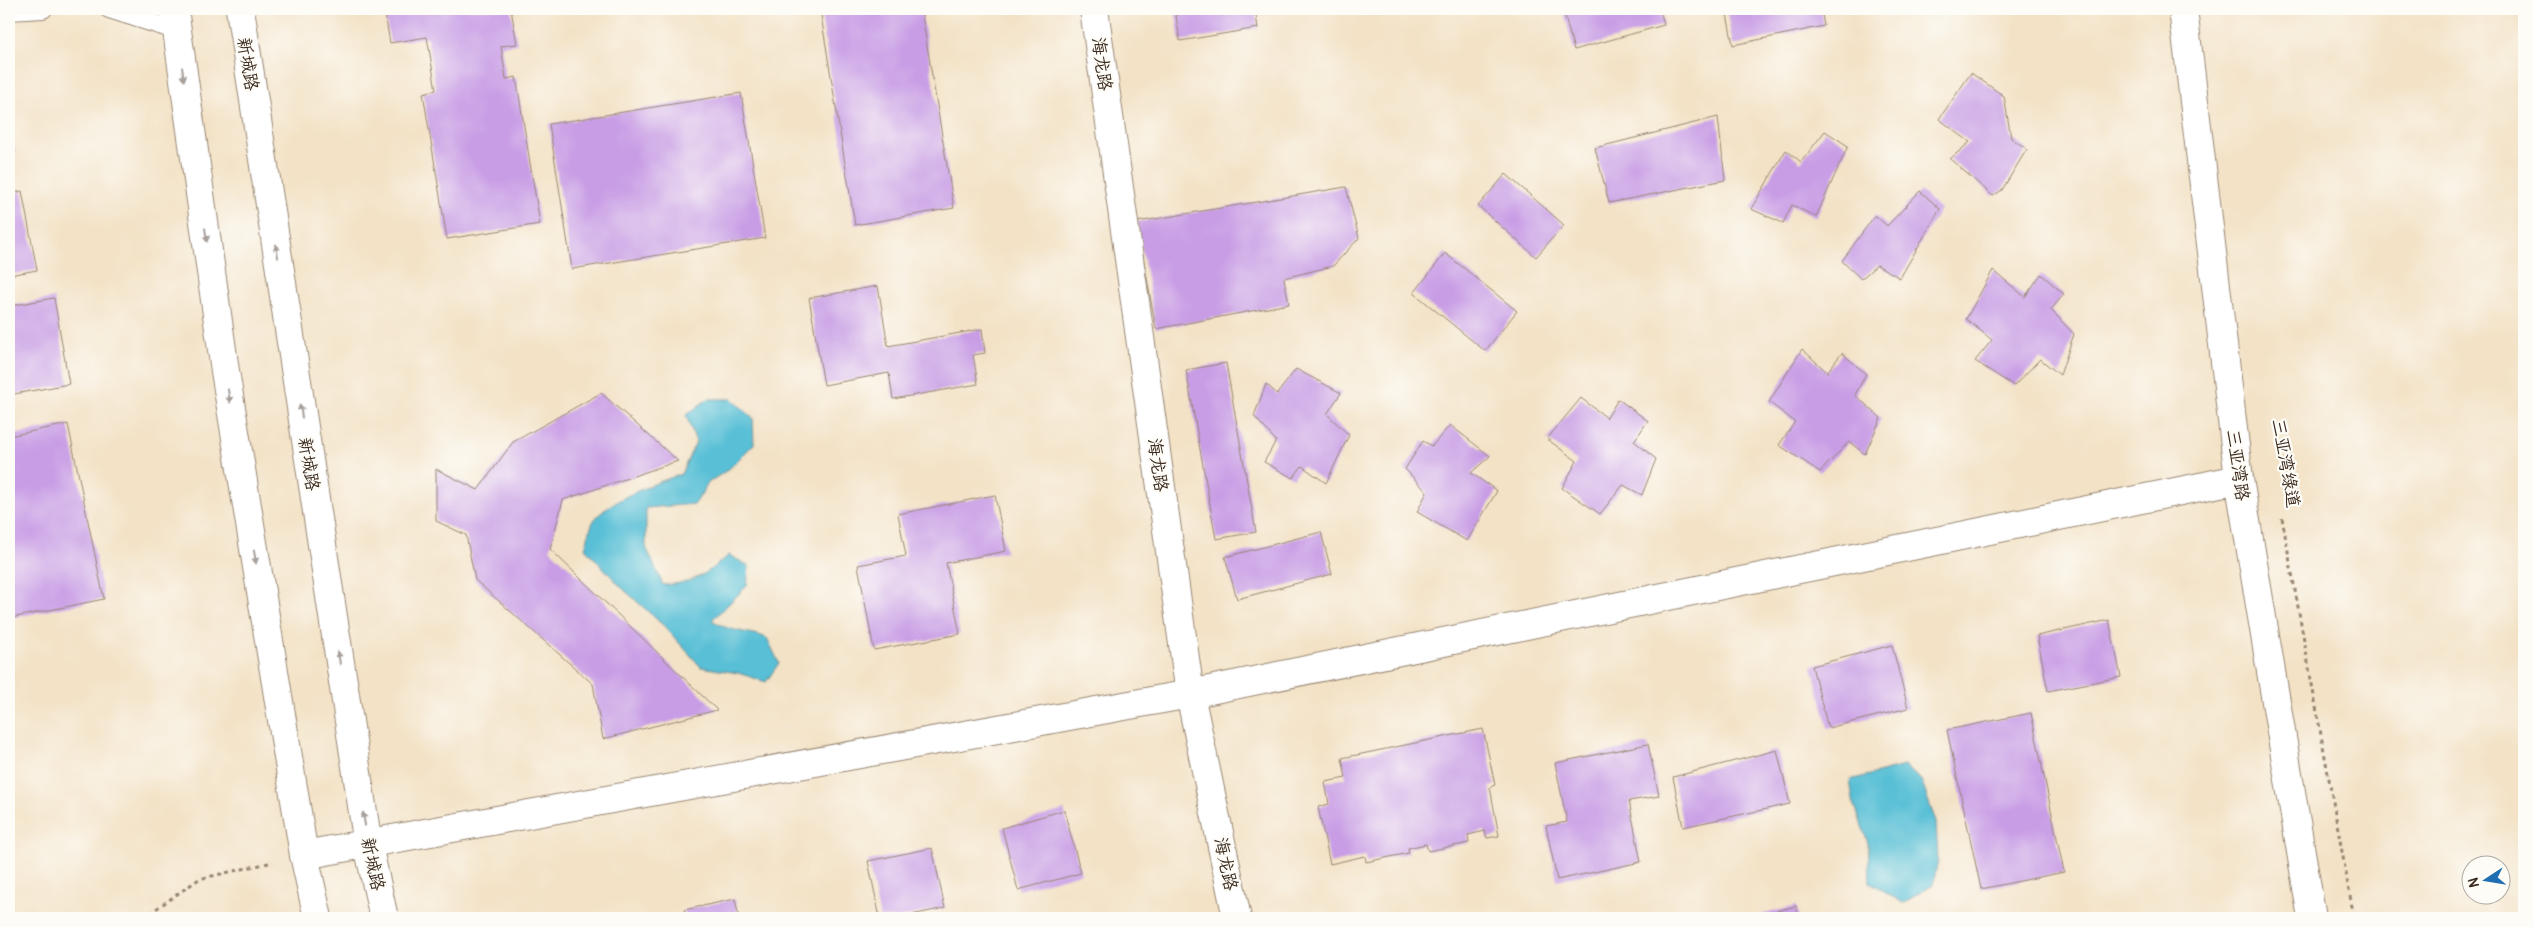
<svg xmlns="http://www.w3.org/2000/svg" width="2533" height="927" font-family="Pangolin,'LXGW WenKai TC',sans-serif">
  <rect width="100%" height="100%" fill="#fdfcf7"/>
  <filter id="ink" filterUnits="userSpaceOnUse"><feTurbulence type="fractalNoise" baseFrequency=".02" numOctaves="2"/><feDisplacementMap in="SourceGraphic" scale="10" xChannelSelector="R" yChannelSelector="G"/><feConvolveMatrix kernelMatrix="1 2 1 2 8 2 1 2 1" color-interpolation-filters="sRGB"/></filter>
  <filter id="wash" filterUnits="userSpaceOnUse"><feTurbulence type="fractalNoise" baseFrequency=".0096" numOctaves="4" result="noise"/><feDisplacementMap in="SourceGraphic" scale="20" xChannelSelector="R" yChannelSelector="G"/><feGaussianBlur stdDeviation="1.12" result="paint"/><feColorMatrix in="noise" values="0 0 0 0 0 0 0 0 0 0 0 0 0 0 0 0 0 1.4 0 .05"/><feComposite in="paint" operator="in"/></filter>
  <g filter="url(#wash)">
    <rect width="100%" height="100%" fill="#f3e2c6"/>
    <path fill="#58bfd6" stroke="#4a747a" d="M708 399H732L753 418 754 444 729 469 709 482 695 504 646 508V547L663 585C694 583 705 575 729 555L749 566 747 586 712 620C731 633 746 630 767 638L779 663 766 682 738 673 701 667 664 626 621 587 585 548C588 540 590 525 595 519 611 499 658 482 681 474L696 442 686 415Z
      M1904 766 1921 780 1936 822 1938 860 1933 885 1903 903 1870 882 1868 843 1853 800 1850 780Z"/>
    <g id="blocks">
      <path fill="#c89de5" d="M384 9H511L517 44 501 46 506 79 516 77 540 224 447 239 423 93 436 90 427 37 390 43Z
        M820 9H921L954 208 855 225Z
        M1175 9H1255L1258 28 1180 41Z
        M1563 9H1660L1664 25 1574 50Z
        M1726 9H1821L1824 26 1733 45Z
        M1971 73 2004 96 2011 138 2027 149 2002 190 1993 196 1950 159 1970 142 1939 119Z
        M741 93 765 238 572 269 549 124Z
        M1718 117 1725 180 1609 203 1595 148Z
        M9 128 15 152 9 153Z
        M1825 131 1848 146 1816 217 1792 205 1783 223 1751 209 1786 150 1801 162Z
        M1506 174 1564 225 1536 257 1478 206Z
        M1346 187 1359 238 1333 266 1284 278 1289 304 1156 329 1137 222Z
        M22 191 37 270 9 275V194Z
        M1920 191 1940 209 1900 278 1877 265 1861 279 1842 261 1875 215 1887 226Z
        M1445 253 1517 311 1485 351 1414 293Z
        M1993 270 2025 297 2041 274 2064 294 2051 310 2074 334 2060 375 2040 359 2014 386 1975 361 1992 340 1966 319Z
        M878 286 888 346 982 329 985 353 973 355 978 384 893 399 889 373 824 385 809 298Z
        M54 298 69 384 9 395V306Z
        M1802 349 1827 372 1842 353 1866 374 1855 395 1881 418 1865 454 1849 442 1820 472 1779 445 1795 422 1769 402Z
        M1226 363 1256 532 1216 539 1186 370Z
        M1296 369 1341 393 1327 414 1349 435 1326 483 1302 466 1293 478 1264 462 1276 441 1254 416 1266 384 1277 394Z
        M601 393 678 461 563 500 550 549 717 710 603 739 593 684 475 580 466 535 436 521V469L478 490 513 442Z
        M1581 398 1607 418 1618 399 1648 421 1634 441 1656 459 1642 495 1623 485 1600 514 1562 488 1577 461 1547 439Z
        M68 424 104 599 11 618 9 609V436Z
        M1450 425 1490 456 1471 473 1497 491 1467 541 1417 512 1427 492 1405 469 1423 441 1432 446Z
        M995 495 1006 551 946 563 960 634 874 650 858 565 906 556 898 514Z
        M1321 532 1332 574 1237 599 1225 557Z
        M2109 620 2121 677 2048 691 2037 636Z
        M1892 645 1908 708 1828 728 1812 666Z
        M2031 713 2064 872 1981 889 1947 730Z
        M1483 729 1495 785 1490 787 1499 836 1487 838 1485 831 1468 835 1469 843 1428 851 1426 844 1408 848 1409 853 1366 862 1365 856 1330 864 1318 807 1329 804 1325 782 1346 778 1342 758Z
        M1648 744 1659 796 1629 801 1641 862 1557 880 1546 826 1567 822 1555 763Z
        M1777 750 1790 804 1683 827 1673 777Z
        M1064 810 1081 873 1018 890 1002 828Z
        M932 848 945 908 897 918H880L868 861Z
        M735 899 739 918H686L684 910Z
        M1796 906 1799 918H1749Z"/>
    </g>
  </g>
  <g filter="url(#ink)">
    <use href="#blocks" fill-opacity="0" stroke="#978672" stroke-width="1"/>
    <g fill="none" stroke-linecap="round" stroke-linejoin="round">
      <g stroke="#978672" stroke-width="20">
        <path id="lane" d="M109 9 178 31
          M9 11 43 9"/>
      </g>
      <g stroke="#978672" stroke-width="30">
        <path id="street" d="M1094 9 1190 694 1237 918
          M304 855 1190 694 2239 479"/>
      </g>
      <g stroke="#978672" stroke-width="30">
        <path id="primary" d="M174 9 225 371 304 855 318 918
          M240 9 368 845 384 918
          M2183 9 2239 479 2312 918"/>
      </g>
      <path stroke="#978672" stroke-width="3" stroke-dasharray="4 4" stroke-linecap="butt" d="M2282 518 2354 918
        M143 918 199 879 273 862"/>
      <use href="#lane" stroke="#fff" stroke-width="18"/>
      <use href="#street" stroke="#fff" stroke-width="28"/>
      <use href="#primary" stroke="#fff" stroke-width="28"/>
    </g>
    <defs><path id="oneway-solid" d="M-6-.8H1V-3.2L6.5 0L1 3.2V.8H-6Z" transform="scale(1.25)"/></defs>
    <g fill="#a79f9a">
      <use href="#oneway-solid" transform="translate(183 74) rotate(82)"/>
      <use href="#oneway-solid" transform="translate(206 235) rotate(82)"/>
      <use href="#oneway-solid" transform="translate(277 251) rotate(-99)"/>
      <use href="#oneway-solid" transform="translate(229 396) rotate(81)"/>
      <use href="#oneway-solid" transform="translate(301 411) rotate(-99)"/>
      <use href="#oneway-solid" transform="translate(255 557) rotate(81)"/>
      <use href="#oneway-solid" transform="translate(339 658) rotate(-99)"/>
      <use href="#oneway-solid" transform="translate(364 819) rotate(-99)"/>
    </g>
  </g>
  <g text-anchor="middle" stroke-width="4.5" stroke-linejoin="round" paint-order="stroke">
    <g font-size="18" fill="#3b2a1e" stroke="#fdfcf7">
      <text transform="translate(248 64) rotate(81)" y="6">新城路</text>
      <text transform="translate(1102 64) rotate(82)" y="6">海龙路</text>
      <text transform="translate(2286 463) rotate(80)" y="6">三亚湾绿道</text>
      <text transform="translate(309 464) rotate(81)" y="6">新城路</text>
      <text transform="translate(1158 465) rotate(82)" y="6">海龙路</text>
      <text transform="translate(2238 465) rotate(82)" y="6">三亚湾路</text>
      <text transform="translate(373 864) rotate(78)" y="6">新城路</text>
      <text transform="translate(1226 864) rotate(78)" y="6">海龙路</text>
    </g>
  </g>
  <rect width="2533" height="927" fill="none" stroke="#fdfcf7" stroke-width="30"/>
  <g transform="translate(2486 880) rotate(258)"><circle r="24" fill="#fdfcf7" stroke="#afa8a0"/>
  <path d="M0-4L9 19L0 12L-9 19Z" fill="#1f6fb2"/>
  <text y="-8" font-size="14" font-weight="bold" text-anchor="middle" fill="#3b2a1e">N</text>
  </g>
</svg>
